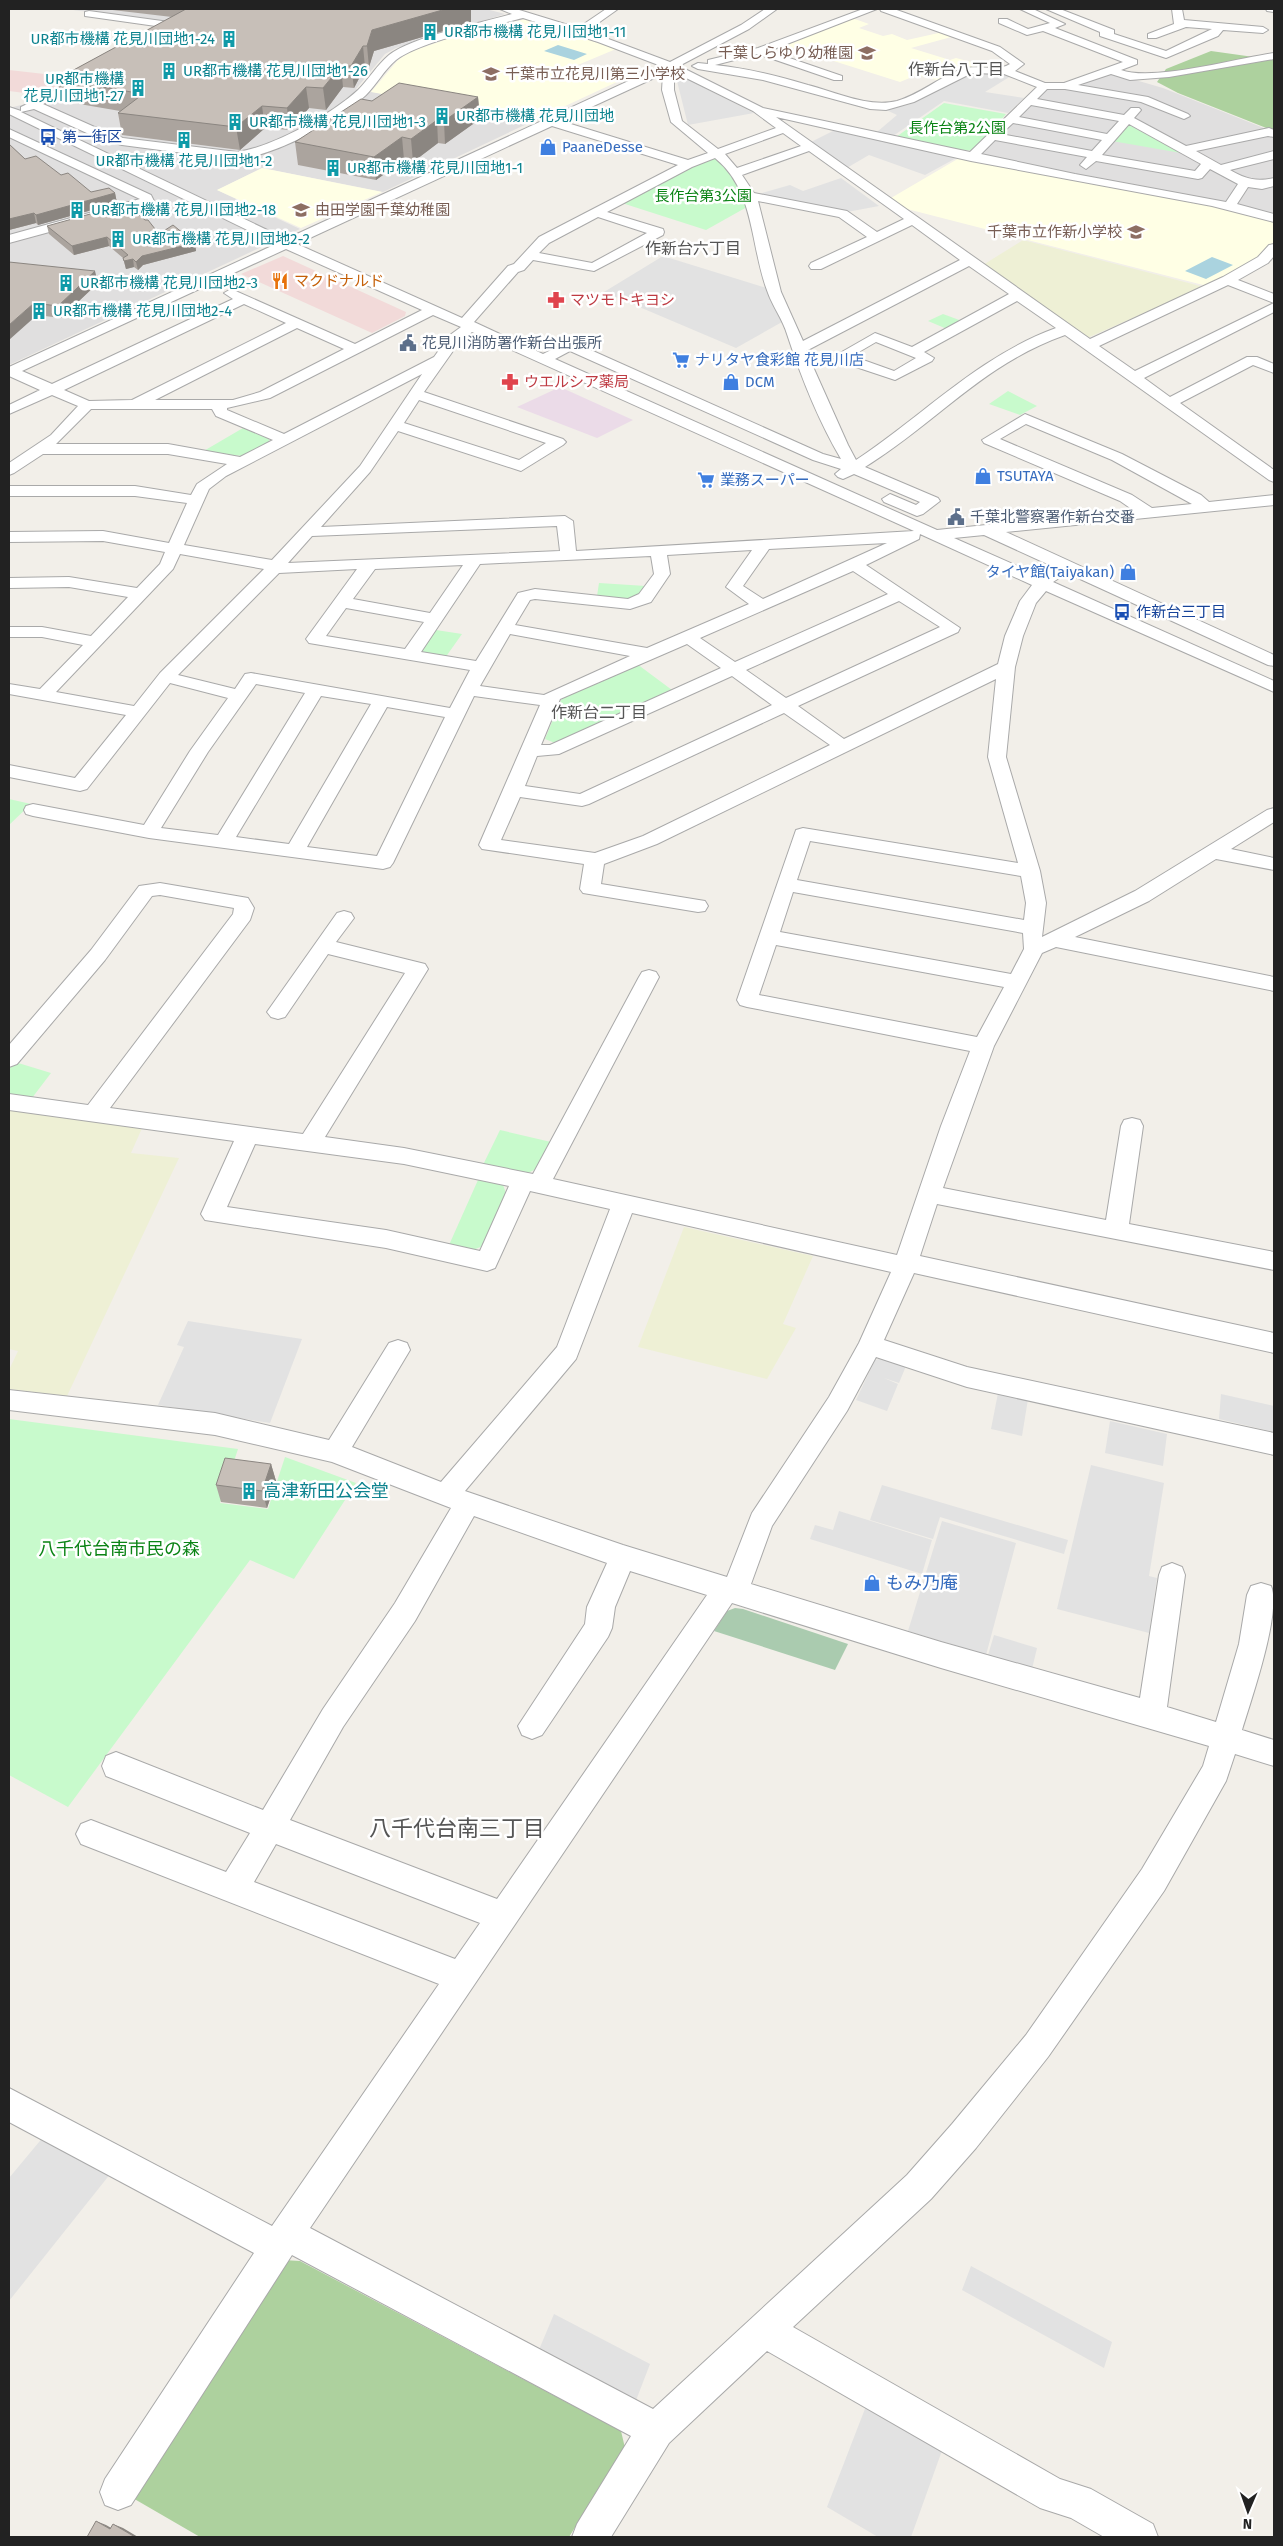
<svg xmlns="http://www.w3.org/2000/svg" width="1283" height="2546" font-family="'Fira Sans','Noto Sans JP',sans-serif">
  <rect width="100%" height="100%" fill="#f2efe9"/>
  <path fill="#e0dfdf" d="M65 9H486L505 14 396 48 385 54 356 89 533 121 383 192 262 168 217 190 300 229 9 365V108L42 100 182 24Z
    M1111 73 1163 88 1274 132V215L1215 200 977 156 1047 87Z"/>
  <path fill="#f2dad9" d="M9 70 80 78 48 96 9 91Z
    M283 256 406 312 405 316 372 333 241 274Z"/>
  <path fill="#ebdbe8" d="M560 387 633 420 597 438 517 407Z"/>
  <path fill="#ffffe5" d="M852 18 869 24 859 28 883 36 892 34 907 40 943 32 955 36 911 48 950 60 956 58 997 69 941 81 917 75 900 82 780 44Z
    M526 19 616 49 573 67 619 81 533 121 371 92 398 60 410 52 456 36Z
    M961 157 1069 180 1194 201 1274 220V244L1261 256 1207 286 907 209 891 198Z
    M262 168 382 192 301 228 217 190Z"/>
  <path fill="#eef0d5" d="M1023 240 1204 287 1087 338 983 265Z
    M9 1110 143 1126 131 1153 179 1158 67 1396 9 1389V1370L18 1351 9 1349Z
    M684 1227 813 1256 783 1324 796 1328 767 1379 638 1347Z"/>
  <path fill="#add19e" d="M1211 51 1268 59 1274 58V131L1178 93 1157 82 1166 69Z
    M283 2260 300 2261 621 2431 625 2448 569 2537H200L131 2497Z"/>
  <path fill="#aacbaf" d="M735 1608 743 1609 848 1644 835 1670 714 1631 727 1611Z"/>
  <path fill="#c8facc" d="M944 103 1006 114 975 150 958 151 896 137Z
    M1126 125 1131 126 1181 153 1112 141Z
    M711 156H716L733 175 747 207 706 230 622 203Z
    M943 314 962 321 947 329 928 321Z
    M1008 391 1037 406 1020 415 989 404Z
    M243 428 269 439V442L243 456 202 452Z
    M599 583 646 586C632 606 620 598 597 596Z
    M436 630 462 634 445 658 425 654 422 650Z
    M637 664 672 690 555 743 545 739 561 700 569 694Z
    M9 799 31 804 9 825Z
    M15 1062 51 1073 32 1098 9 1096V1069Z
    M500 1130 551 1142 536 1169 524 1175 482 1167Z
    M478 1180 503 1185 506 1193 483 1246 473 1250 449 1245Z
    M9 1419 238 1449 220 1503 268 1509 285 1457 356 1483 294 1579 250 1560 68 1807 9 1775Z"/>
  <path fill="#e2e2e2" d="M970 72H995L1009 75 1011 76 985 92 1024 98 1008 113 944 101 893 136 877 132 897 115 882 108 908 105Z
    M675 73 754 113 688 125Z
    M837 129 958 157 925 175 869 155 845 169 811 142Z
    M841 178 879 206 847 212 755 195 790 185 803 191Z
    M663 256 770 289 782 322 736 348 604 292Z
    M188 1321 302 1339 270 1423 158 1405 184 1347 177 1345Z
    M883 1358 906 1366 899 1383 884 1378 898 1384 887 1411 856 1400 875 1360Z
    M998 1393 1028 1399 1022 1436 991 1429Z
    M1221 1394 1274 1406V1432L1219 1419Z
    M1110 1421 1167 1434 1163 1466 1105 1453Z
    M1091 1465 1164 1483 1149 1576 1157 1578 1149 1633 1057 1609Z
    M882 1485 1068 1540 1064 1554 940 1517 933 1539 870 1520Z
    M839 1511 932 1540 922 1574 810 1539 815 1525 833 1530Z
    M942 1521 1016 1543 986 1655 908 1631Z
    M994 1635 1037 1648 1032 1669 988 1655Z
    M44 2136 111 2173 9 2301V2178Z
    M971 2266 1112 2342 1104 2368 962 2290Z
    M554 2314 650 2364 635 2403 538 2352Z
    M868 2401 944 2445 911 2537H878L827 2507Z"/>
  <path fill="#aad3df" d="M558 45 587 54 574 60 544 51Z
    M1212 257 1233 265 1206 279 1185 271Z"/>
  <g fill="none" stroke-linecap="round" stroke-linejoin="round">
    <g stroke="#a9a9a9" stroke-width="2">
      <path id="minor" d="M500 9H516L578 28 606 9H618L587 31 670 62 741 25 765 9H777L749 29 679 66 763 108 970 152 1037 87 1004 74 972 73 914 102 886 110 870 109 763 80 698 69 692 66 698 63 708 64V60L758 48 863 9H877L769 51 842 76V80H834L758 54 715 65C746 68 778 76 808 85 836 92 868 108 897 101 921 94 939 77 962 69 978 64 997 72 1010 64L992 51 881 11 880 9H894L1000 47 1024 64 1015 71 1045 83H1064L1123 62 1043 31 1027 35 999 23V19H1007L1028 29 1050 23 1020 9H1033L1065 24 1055 28 1137 60V64L1121 70C1153 82 1238 58 1274 53V59L1169 77 1130 80 1111 74 1078 85 1148 97 1188 114 1190 116 1184 119 1141 102 1065 89H1047L1037 99 1124 115 1131 108H1139L1141 110 1134 118 1186 146 1269 128 1274 130V137L1268 136 1196 151 1221 165 1274 151V159L1230 170C1246 179 1256 182 1274 178V186L1262 189 1248 187 1237 204 1274 214V222L1212 206 971 161 776 117 1090 339 1223 277 1258 257 1269 245 1274 244V256L1268 263 1238 280 1274 294V312L1144 378 1170 397 1247 357H1257L1274 364V373L1253 365 1180 403 1274 470V482L1269 480 1065 335C983 364 936 423 865 467L938 498 940 501 923 514 917 516 884 502 882 499 890 494 916 505 920 502 854 474 843 479 838 477 835 474 841 469 813 460 570 351 555 359 937 530 1133 510 1120 501 984 443 982 440 1025 414 1122 454 1201 495 1209 502 1274 495V505L1006 532 1274 655V666L1268 665 1067 573 1053 582 1274 681V692L1046 591 1036 603 1023 636 1015 667 1006 757 1040 871 1046 903 1042 937 1135 891 1267 810 1274 808V822L1231 849 1274 858V870L1216 859 1149 901 1075 937 1274 977V991L1056 947 1042 953 994 1046 943 1188 1106 1220 1121 1126 1124 1120 1132 1118 1140 1120 1143 1126 1129 1224 1274 1252V1270L937 1204 920 1256 1274 1333V1353L914 1273 884 1340 967 1367 1274 1433V1455L967 1387 876 1357 847 1411 772 1526 751 1584 941 1642 1140 1698 1159 1575 1162 1567 1172 1563 1182 1567 1185 1575 1167 1707 1216 1722 1239 1644 1247 1595 1251 1586 1261 1583 1271 1586C1282 1611 1251 1700 1242 1730L1274 1740V1766L1235 1754 1226 1781 1164 1891 1048 2057 976 2148 931 2199 793 2327 1060 2479 1091 2489 1153 2524 1158 2537H1104L1071 2518 1040 2508 767 2351 669 2443 611 2537H572L577 2524 631 2436 292 2255 131 2505 118 2510 105 2505 100 2492 105 2479 254 2253 9 2122V2088L272 2226 439 1984 81 1844 76 1834 81 1824 91 1820 226 1872 250 1833 106 1776 102 1766 106 1756 116 1752 263 1810 323 1709 395 1603 451 1508 332 1462 215 1435 9 1410V1390L215 1413 329 1440 389 1343 398 1340 407 1343 410 1350 352 1447 441 1482 557 1347 610 1209 530 1191 495 1268 487 1271 386 1248 205 1220 201 1214 234 1141 9 1110V1094L88 1105 233 914 234 908 160 895 152 896 105 960 17 1064 9 1067V1045L91 950 139 886 160 883 248 898 254 908 250 920 110 1108 303 1134 405 973 328 954 285 1017 278 1019 271 1017 267 1012 337 913 344 911 351 913 354 918 336 942 425 964 428 969 325 1137 404 1148 533 1174 639 977 642 972 649 970 656 972 659 977 553 1179 897 1255 941 1126 970 1051 747 1007 740 1005 737 1000 796 830 803 828 1018 863 988 757 996 679 657 844 604 864 601 884 705 901 708 906 705 911 698 912 583 893 580 889 584 864 482 849 479 845 540 705 474 696 393 863 390 867 383 869 149 838 33 816 26 814 24 810 26 806 33 804 144 825 190 751 228 698 170 683 87 789 80 791 9 777V765L75 778 126 715 9 694V684L40 689 83 645 42 637H9V627H42L91 636 128 597 69 587 9 588V578L69 577 137 588 160 564 165 552 103 541 9 542V532L103 531 169 543 187 503 135 496H9V486H135L191 495 197 484 227 464 168 454H43L14 473 9 475V463L51 435 78 406 52 395 9 414V405L40 390 9 376V367L276 244 9 114V107L21 111V107L88 74 92 75V79L43 104 108 133 123 138 237 152C273 147 332 114 358 90 369 79 377 65 389 55 412 37 481 23 512 14ZM523 18 598 42 661 66 286 239 21 112 34 109 100 139 122 145 237 160C279 153 335 124 366 95 377 84 384 70 396 60 419 42 492 26 523 18ZM674 72 753 111 776 128 718 149 682 121 674 90ZM663 74 662 90 671 122 708 153 688 160 561 121ZM1031 105 1119 121 1107 134 1019 117ZM1013 123 1102 140 1092 151 1001 134ZM1129 124 1201 164 1195 171 1102 155ZM552 126 678 165 539 237 514 264 508 266 462 318 297 244ZM783 133 801 146 737 168 725 154ZM995 140 1087 157 1080 165 1086 169 1096 161 1198 179 1202 178 1210 169 1238 184 1226 202 1075 174 981 154ZM809 151 904 219 877 232 847 211 754 193 742 175ZM715 158C756 191 750 248 768 293 773 307 783 320 787 334 801 377 818 420 841 459L823 454 575 343H565L543 354 474 322 518 272 524 270 533 260 594 271 663 235 664 232 663 229 607 212 692 167ZM758 201 839 217 867 237 811 263 809 266 811 269H821L912 225 960 260 803 341 781 292ZM598 217 647 233 592 263 539 253 549 243ZM286 249 422 310 355 344 231 289 224 293 233 299 52 384 22 371ZM969 266 1009 294 912 347 875 333 833 357 835 360 895 380 932 361 934 358 924 352 1017 301 1056 328C979 356 924 415 856 460L848 445 806 351ZM1228 285 1274 303 1135 371 1099 346ZM244 304 286 323 132 400 89 401 64 390ZM433 315 461 327 450 335 434 357 284 434 227 410V408L270 398ZM297 328 344 349 260 392 233 400H155ZM472 332 914 531 576 551 573 521 565 516 321 527 370 472 398 431 521 471 563 445 566 442 563 439 424 392 460 341ZM876 342 916 358 894 371 852 356ZM422 374 360 466 272 560 184 545 209 489 226 476ZM419 400 546 443 519 460 404 423ZM91 409H212L216 416 273 440 240 457 168 444H56ZM1026 424 1112 460 1192 504 1152 508 1132 495 1000 439ZM557 526 560 551 288 563 312 536ZM920 534 1032 585 1020 601 1005 636 998 664 844 739 798 706 958 632 960 628 866 565 919 539ZM984 535 1054 567 1040 576 954 538ZM887 543 763 599 743 586 769 549ZM752 550 726 587 749 604 647 648 515 625 530 600 535 599 630 609 651 602 670 574 667 555ZM180 554 264 569 160 673 134 706 56 692 173 569ZM651 556 654 574 639 594 628 599 535 589 518 593 476 661 421 652 480 564ZM463 565 430 613 353 599 375 569ZM357 569 306 639 309 643 315 644 470 670 450 708 251 673 245 674 235 689 178 675 279 573ZM853 571 888 594 735 662 700 638ZM899 601 940 627 786 698 746 670ZM346 608 424 622 405 649 326 636ZM510 634 630 656 544 695 480 686ZM687 644 721 668 550 745H541L560 699ZM732 676 772 705 580 794 525 786 537 756 559 754ZM256 684 305 693 218 835 161 828 208 752ZM321 696 371 704 289 844 236 837ZM387 707 445 717 377 856 307 847ZM784 713 830 745 643 836 595 853 501 840 520 797 582 806 589 804ZM810 841 1021 876 1026 903 1024 920 797 880ZM793 892 1023 933 1024 949 1011 974 780 932ZM776 945 1004 987 977 1037 759 995ZM255 1144 404 1164 509 1186 480 1251 386 1230 227 1207ZM632 1213 891 1272 859 1343 829 1397 752 1513 727 1577 623 1545 465 1491 576 1359ZM474 1516 607 1563 587 1607 585 1624 518 1726 522 1735 532 1739 542 1735 608 1637 612 1628 615 1607 630 1571 707 1595 497 1899 290 1820 343 1727 415 1621ZM732 1603 941 1668 1209 1746 1203 1766 1142 1869 1026 2035 952 2124 907 2175 653 2409 310 2228ZM276 1844 480 1923 455 1959 254 1882Z
        M1046 9H1060L1114 30V34L1166 51 1212 29 1186 27 1156 38H1148V34L1174 24 1172 9H1182L1184 20 1263 27 1268 30 1263 33 1223 30 1218 36 1166 58 1100 36V32Z
        M1266 9H1274V12L1267 11Z
        M89 11 184 24 189 27 184 30 85 16V12Z
        M9 129 151 195 154 201 152 204 9 243V235L140 199 9 137Z"/>
    </g>
    <use href="#minor" fill="#fff" fill-rule="evenodd"/>
  </g>
  <path fill="#aba49e" d="M104 9H471V23L374 51 369 67H365L354 88 343 87 326 110 309 108 290 130 265 128 240 150 122 135 118 113 120 111 62 101 57 79 172 17Z
    M478 97 480 119 445 144 438 143 413 162 404 160 376 180 298 165 295 142 372 101Z
    M9 144 25 159 61 175 91 192 115 193 117 203 38 225 36 223 9 230Z
    M47 226 159 234 195 243 196 251 143 265 138 270 134 267 126 269 123 258 109 246 74 255 49 234Z
    M9 262 98 283 61 318 37 315Z
    M271 1464 276 1481 267 1508 221 1502 216 1485Z"/>
  <path fill="#8b8681" d="M446 9H471V23L374 51 369 67 367 46 372 30Z
    M363 46 365 67 354 88 351 66Z
    M341 66 343 87 326 110 323 88Z
    M306 87 309 108 290 130 287 108Z
    M478 97 480 119 445 144 444 121Z
    M262 106 265 128 240 150 236 127Z
    M437 120 438 143 413 162 411 139Z
    M402 137 404 160 376 180 374 157Z
    M115 193 117 203 38 225 36 215Z
    M34 213 36 223 9 230V219Z
    M107 237 109 246 74 255 72 246Z
    M195 243 196 251 143 265 138 270 136 262 142 256Z
    M133 259 134 267 126 269 124 261Z
    M95 271 98 283 61 318 58 306Z
    M34 303 37 315 9 340V325Z
    M271 1464 276 1481 267 1508 262 1491Z
    M96 2521 106 2525 120 2533 110 2529Z
    M113 2524 123 2528 138 2537H135Z"/>
  <path fill="#c7bfb8" stroke="#8b8681" d="M186 9H446L372 30 367 46H363L351 66H341L323 88 306 87 287 108 262 106 236 127 118 113 143 94 57 79Z
    M399 83 478 97 444 121 437 120 411 139 402 137 374 157 295 142 361 99 372 101Z
    M9 144 25 159 36 156 61 175 68 173 91 192 109 188 115 193 36 215 34 213 9 219Z
    M126 204 145 220H148L159 234 173 225 195 243 142 256 136 262 133 259 124 261 123 258 128 255 107 237 72 246 47 226Z
    M9 262 95 271 58 306 34 303 9 325Z
    M225 1458 271 1464 262 1491 216 1485Z
    M96 2521 110 2529 113 2524 135 2537H87Z"/>
  <defs>
    <g id="building-bare" transform="scale(1.35)"><path d="M-4-6H4V6H1V3H-1V6H-4ZM-2.5-4.3h1.7v1.8h-1.7ZM.8-4.3h1.7v1.8H.8ZM-2.5-1h1.7V.8h-1.7ZM.8-1h1.7V.8H.8Z" fill="#0f9aa8" stroke="#fff" stroke-width="2.5" paint-order="stroke"/></g>
    <g id="school-bare" transform="scale(1.35)"><path d="M0-5L7-2L0 1L-7-2ZM-4 1L0 2.5L4 1V4Q0 6-4 4Z" fill="#8d6e63" stroke="#fff" stroke-width="2.5" paint-order="stroke"/></g>
    <g id="bus-bare" transform="scale(1.35)"><path d="M-5-6H5V4H4V6H2V4H-2V6H-4V4H-5ZM-3.5-4V0h7V-4ZM-3.5 1.2v1.5H-2V1.2ZM2 1.2v1.5H3.5V1.2Z" fill="#1a4fb4" stroke="#fff" stroke-width="2.5" paint-order="stroke"/></g>
    <g id="shop-bare" transform="scale(1.35)"><path d="M-5-2.5h2.3a2.7 3.5 0 0 1 5.4 0H5L5.5 6h-11ZM-1.5-2.5h3a1.5 2.3 0 0 0-3 0Z" fill="#3f7fe0" stroke="#fff" stroke-width="2.5" paint-order="stroke"/></g>
    <g id="restaurant-bare" transform="scale(1.35)"><path d="M-5-6h1v4h1v-4h1v4h1v-4h1v5L-1.5 .5V6h-2V.5L-5-1ZM5-6V6H3V1.5H1.5Q1.5-4 5-6Z" fill="#e8710a" stroke="#fff" stroke-width="2.5" paint-order="stroke"/></g>
    <g id="pharmacy-bare" transform="scale(1.35)"><path d="M-2-6h4v4h4v4h-4v4h-4v-4h-4v-4h4Z" fill="#e0444e" stroke="#fff" stroke-width="2.5" paint-order="stroke"/></g>
    <g id="civic-bare" transform="scale(1.35)"><path d="M-.6-6.5H3V-4.5H.6V-3L4-1V1h2V6H-6V1h2V-1L-.6-3ZM-1.2 2.5V6h2.4V2.5Z" fill="#5c6f8a" stroke="#fff" stroke-width="2.5" paint-order="stroke"/></g>
    <g id="supermarket-bare" transform="scale(1.35)"><path d="M-6-5.5h2.5l.6 2H6L4.5 2H-2.5L-4.4-4H-6ZM-1.5 3.2a1.3 1.3 0 1 0 .1 0ZM3 3.2a1.3 1.3 0 1 0 .1 0Z" fill="#3f7fe0" stroke="#fff" stroke-width="2.5" paint-order="stroke"/></g>
  </defs>
  <g fill-rule="evenodd">
    <use href="#building-bare" x="430" y="32"/>
    <use href="#building-bare" x="229" y="39"/>
    <use href="#school-bare" x="867" y="53"/>
    <use href="#building-bare" x="169" y="71"/>
    <use href="#school-bare" x="491" y="74"/>
    <use href="#building-bare" x="138" y="88"/>
    <use href="#building-bare" x="442" y="116"/>
    <use href="#building-bare" x="235" y="122"/>
    <use href="#bus-bare" x="48" y="137"/>
    <use href="#building-bare" x="184" y="140"/>
    <use href="#shop-bare" x="548" y="147"/>
    <use href="#building-bare" x="333" y="168"/>
    <use href="#building-bare" x="77" y="210"/>
    <use href="#school-bare" x="301" y="210"/>
    <use href="#school-bare" x="1136" y="232"/>
    <use href="#building-bare" x="118" y="239"/>
    <use href="#restaurant-bare" x="280" y="281"/>
    <use href="#building-bare" x="66" y="283"/>
    <use href="#pharmacy-bare" x="556" y="300"/>
    <use href="#building-bare" x="39" y="311"/>
    <use href="#civic-bare" x="408" y="343"/>
    <use href="#supermarket-bare" x="681" y="360"/>
    <use href="#pharmacy-bare" x="510" y="382"/>
    <use href="#shop-bare" x="731" y="382"/>
    <use href="#shop-bare" x="983" y="476"/>
    <use href="#supermarket-bare" x="706" y="480"/>
    <use href="#civic-bare" x="956" y="517"/>
    <use href="#shop-bare" x="1128" y="572"/>
    <use href="#bus-bare" x="1122" y="612"/>
    <use href="#building-bare" x="249" y="1491"/>
    <use href="#shop-bare" x="872" y="1583"/>
  </g>
  <g text-anchor="middle" stroke-width="5" stroke-linejoin="round" paint-order="stroke">
    <g font-size="15" fill="#0d838f" stroke="#fff" text-anchor="start">
      <text x="444" y="37">UR都市機構 花見川団地1-11</text>
      <text x="215" y="44" text-anchor="end">UR都市機構 花見川団地1-24</text>
      <text x="183" y="76">UR都市機構 花見川団地1-26</text>
      <text x="124" y="84" text-anchor="end">UR都市機構<tspan x="124" dy="17">花見川団地1-27</tspan></text>
      <text x="456" y="121">UR都市機構 花見川団地</text>
      <text x="249" y="127">UR都市機構 花見川団地1-3</text>
      <text x="184" y="166" text-anchor="middle">UR都市機構 花見川団地1-2</text>
      <text x="347" y="173">UR都市機構 花見川団地1-1</text>
      <text x="91" y="215">UR都市機構 花見川団地2-18</text>
      <text x="132" y="244">UR都市機構 花見川団地2-2</text>
      <text x="80" y="288">UR都市機構 花見川団地2-3</text>
      <text x="53" y="316">UR都市機構 花見川団地2-4</text>
    </g>
    <g font-size="15" fill="#785e54" stroke="#fff" text-anchor="end">
      <text x="853" y="58">千葉しらゆり幼稚園</text>
      <text x="505" y="79" text-anchor="start">千葉市立花見川第三小学校</text>
      <text x="315" y="215" text-anchor="start">由田学園千葉幼稚園</text>
      <text x="1122" y="237">千葉市立作新小学校</text>
    </g>
    <g font-size="15" fill="#0c8416" stroke="#fff">
      <text x="957" y="133">長作台第2公園</text>
      <text x="703" y="201">長作台第3公園</text>
    </g>
    <g font-size="15" fill="#164399" stroke="#fff" text-anchor="start">
      <text x="62" y="142">第一街区</text>
      <text x="1136" y="617">作新台三丁目</text>
    </g>
    <g font-size="15" fill="#366cbe" stroke="#fff" text-anchor="start">
      <text x="562" y="152">PaaneDesse</text>
      <text x="695" y="365">ナリタヤ食彩館 花見川店</text>
      <text x="745" y="387">DCM</text>
      <text x="997" y="481">TSUTAYA</text>
      <text x="720" y="485">業務スーパー</text>
      <text x="1114" y="577" text-anchor="end">タイヤ館(Taiyakan)</text>
    </g>
    <g font-size="15" fill="#c56008" stroke="#fff" text-anchor="start">
      <text x="294" y="286">マクドナルド</text>
    </g>
    <g font-size="15" fill="#be3a42" stroke="#fff" text-anchor="start">
      <text x="570" y="305">マツモトキヨシ</text>
      <text x="524" y="387">ウエルシア薬局</text>
    </g>
    <g font-size="15" fill="#4e5e75" stroke="#fff" text-anchor="start">
      <text x="422" y="348">花見川消防署作新台出張所</text>
      <text x="970" y="522">千葉北警察署作新台交番</text>
    </g>
    <g font-size="16" fill="#555" stroke="#fff">
      <text x="956" y="75">作新台八丁目</text>
      <text x="693" y="254">作新台六丁目</text>
      <text x="599" y="718">作新台二丁目</text>
    </g>
    <g font-size="18" fill="#0d838f" stroke="#fff" text-anchor="start">
      <text x="263" y="1497">高津新田公会堂</text>
    </g>
    <g font-size="18" fill="#0c8416" stroke="#fff">
      <text x="119" y="1555">八千代台南市民の森</text>
    </g>
    <g font-size="18" fill="#366cbe" stroke="#fff" text-anchor="start">
      <text x="886" y="1589">もみ乃庵</text>
    </g>
    <g font-size="22" fill="#555" stroke="#fff">
      <text x="457" y="1836">八千代台南三丁目</text>
    </g>
  </g>
  <rect width="1283" height="2546" fill="none" stroke="#222222" stroke-width="20"/>
  <g transform="translate(1248 2511) rotate(182)" stroke="#ffffff" stroke-width="4" paint-order="stroke">
  <path d="M0-4L9 19L0 12L-9 19Z" fill="#222222"/>
  <text y="-8" font-size="14" font-weight="bold" text-anchor="middle" fill="#222222">N</text>
  </g>
</svg>
